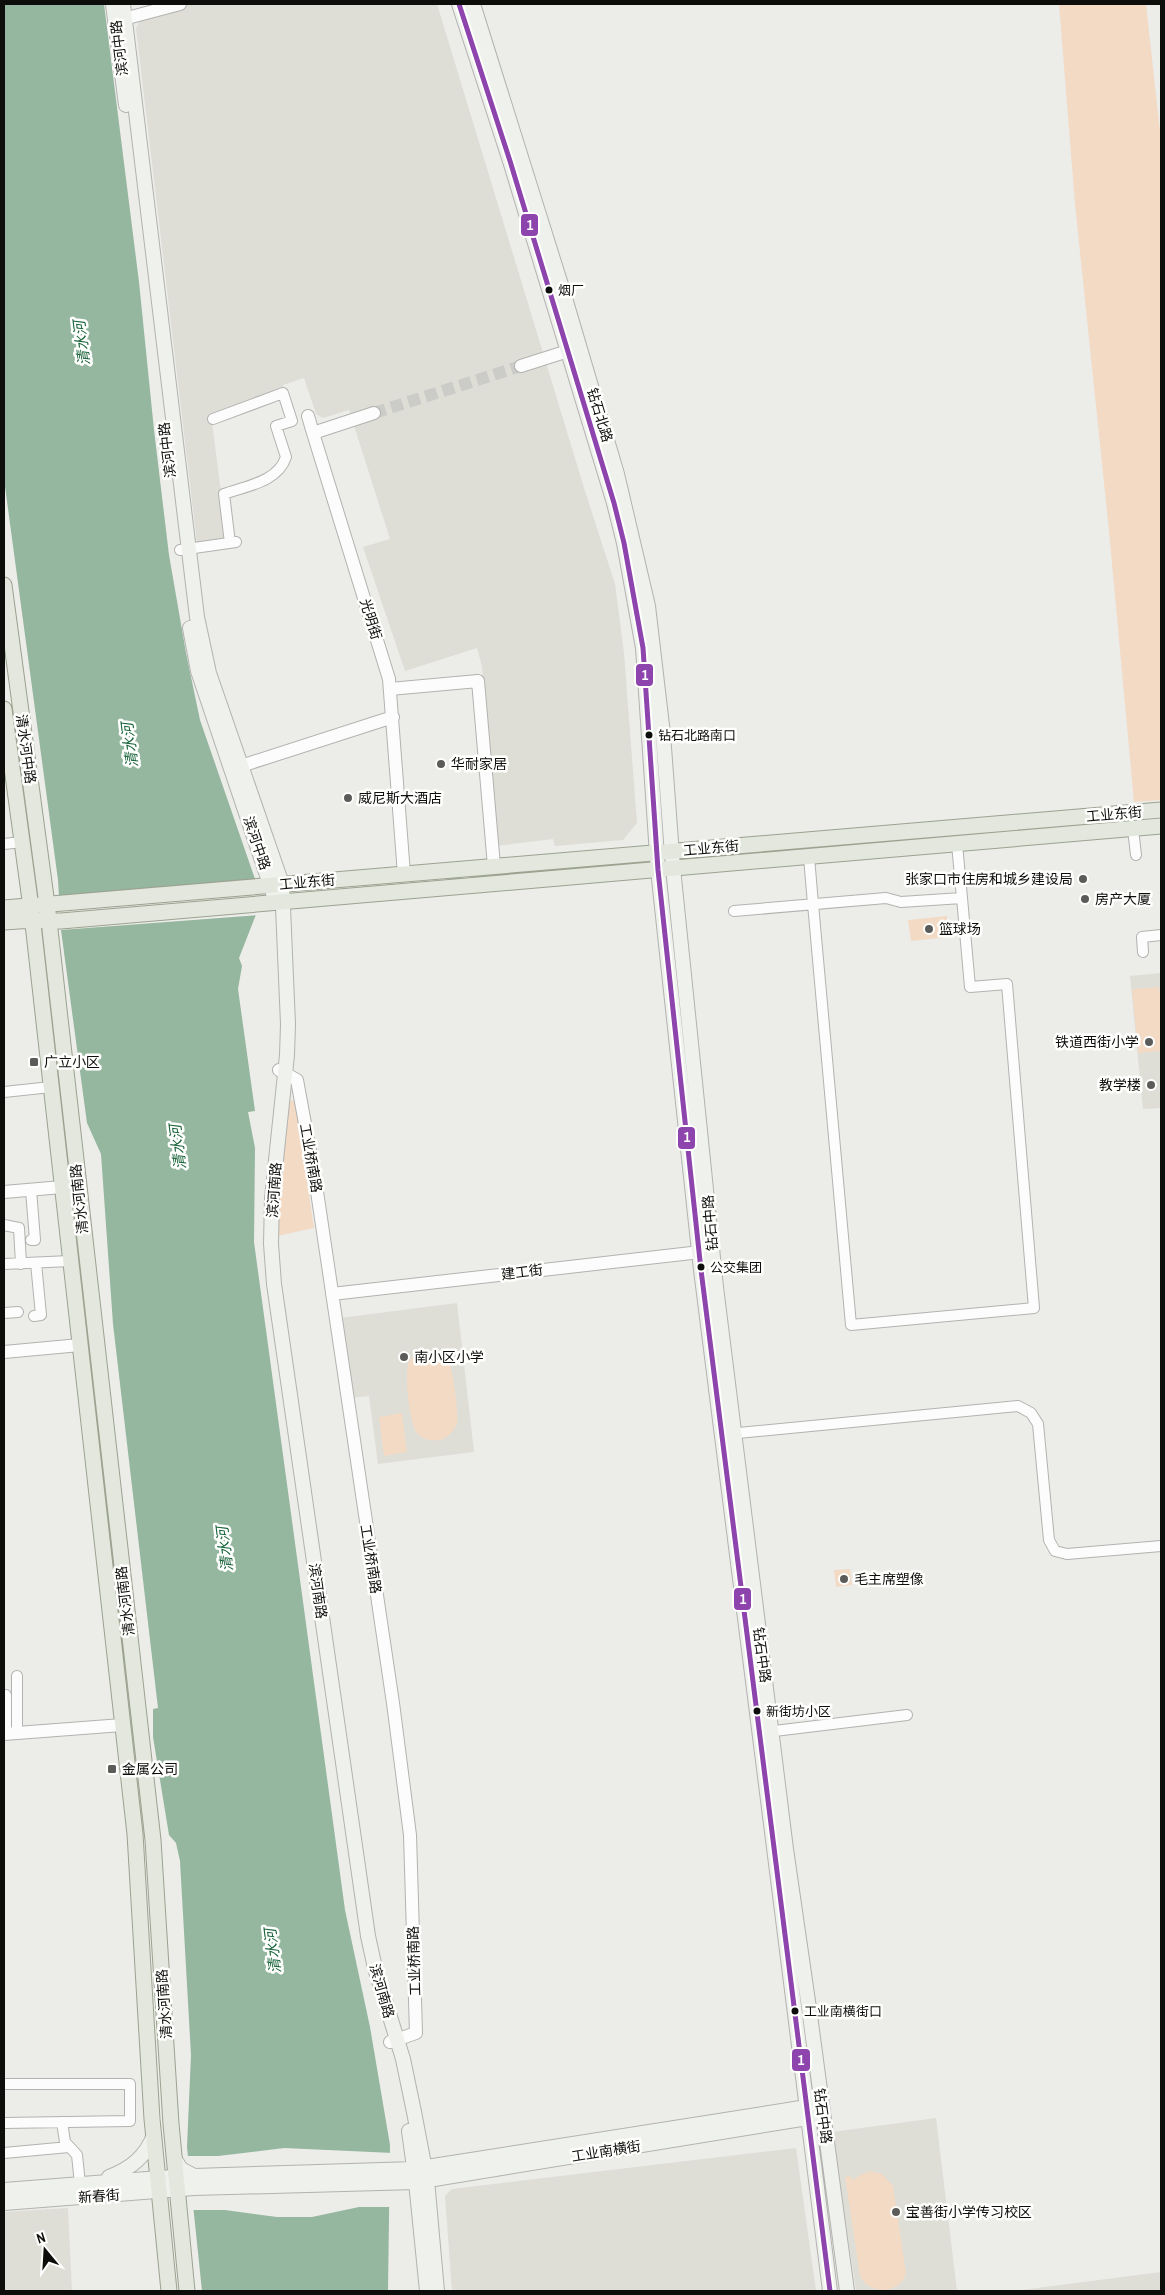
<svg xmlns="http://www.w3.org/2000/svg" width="1165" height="2295" font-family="'Archivo Narrow','Noto Sans SC',sans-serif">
  <rect width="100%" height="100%" fill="#ecece9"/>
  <path fill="#deded7" d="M191 4H437L585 491 615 584 624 653 637 823 623 840 555 846 553 839 496 846 482 666 477 648 405 671 363 547 390 539 349 410 323 418 316 414 304 378 283 385 284 389 211 415 227 538 197 543 136 28 141 19Z
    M1161 973V1108L1143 1109 1130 976Z
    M457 1303 474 1452 378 1464 369 1396 350 1398 340 1318Z
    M936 2118 957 2291H856L832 2132Z
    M796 2148 816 2291H452L445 2196 452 2189Z
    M68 2208 72 2291H4V2212Z
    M1161 2272V2291H1014Z"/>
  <path fill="#f2dac5" d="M1059 4H1146L1161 141V800L1134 802 1109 531 1075 204Z
    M947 916 949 937 911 941 908 920Z
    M1159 987 1161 1007V1051L1138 1053 1132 989Z
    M286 1100 295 1101 314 1228 277 1236 279 1177Z
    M426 1350C434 1351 442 1352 447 1359 453 1365 459 1415 457 1424 454 1431 448 1437 441 1440 431 1441 422 1440 416 1432 409 1420 403 1370 410 1359Z
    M402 1413 407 1452 384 1456 379 1417Z
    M850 1569 852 1585 836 1587 834 1570Z
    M871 2171 882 2174 893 2186 906 2273C900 2295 869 2295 860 2276L845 2177 851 2176 852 2181 860 2175Z"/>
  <path fill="#95b69f" d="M4 4H104L139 282 154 430 169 555 186 653 200 720 255 879 257 912 239 958 242 966 238 989 255 1111 248 1112 255 1148 254 1242 345 1910 370 2027 390 2145 388 2291H202L187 2147 191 2055 180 1861 176 1843 169 1835 153 1737V1709L158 1708 113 1324 101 1154 87 1123 61 930 58 880 4 479Z"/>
  <path fill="#ecece9" d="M257 882 259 915 61 930 58 897Z
    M284 2148 393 2153V2207H359L312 2217H277L225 2210H191L185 2156H218Z"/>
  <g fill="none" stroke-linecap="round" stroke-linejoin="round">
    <path stroke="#cbcbc8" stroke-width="12" stroke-dasharray="12 6" stroke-linecap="butt" d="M374 413 521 366"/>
    <g stroke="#b2b2b0" stroke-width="12">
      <path id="minor" d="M213 419 283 393 292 421 276 426 286 457C278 482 246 486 224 494L230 543
        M180 550 236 542
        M1133 829 1136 855
        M4 844 22 842
        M957 844 962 898
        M734 911 886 898 901 902 962 898 970 987 1007 984 1034 1308 851 1325 813 904 809 857
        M1143 952 1142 937 1161 935
        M4 1092 51 1087
        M31 1190 35 1240H31
        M4 1225 19 1228 21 1264
        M4 1264 70 1261
        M4 1313 18 1312
        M34 1316 41 1315 36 1263
        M728 1434 1018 1406 1031 1413 1038 1424 1049 1540 1055 1551 1067 1554 1161 1546
        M17 1676V1733
        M4 1695H6V1733
        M766 1732 907 1715
        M4 2084H130V2121L4 2123
        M62 2122 65 2142 77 2155 80 2184
        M4 2153 69 2147"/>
    </g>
    <g stroke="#b2b2b0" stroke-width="14">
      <path id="tertiary" d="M116 21 180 4
        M521 366 568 351
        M374 413 313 433 389 679 404 874
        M308 416 313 433
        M390 689 478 681 494 866
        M241 766 393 717
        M279 1070 297 1080 315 1178 393 1703 410 1835 416 2033 390 2042
        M4 1192 62 1187
        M332 1294 709 1251
        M4 1352 80 1345
        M4 1734 122 1725"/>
    </g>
    <g stroke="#b2b2b0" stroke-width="16">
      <path id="secondary" d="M113 4 126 105
        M123 4 197 617 209 673 282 884 288 1024 287 1055 272 1198 271 1244 274 1284 368 1936 375 1968 403 2059 414 2112 427 2180 437 2291
        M459 4 510 161 614 503 624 543 643 648 658 870 701 1270 830 2291
        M473 4 562 288 617 474 648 606 663 734 673 868 716 1287 786 1849 809 2008 847 2291
        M190 628 198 671 274 896
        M409 2131 416 2182 427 2291
        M174 2158 181 2169 194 2176 414 2169 813 2106
        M109 2177C130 2169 146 2157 154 2135
        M4 2190 186 2176
        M4 2203 194 2188 416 2182 814 2117"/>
    </g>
    <g stroke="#9ba290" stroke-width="17">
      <path id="primary" d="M4 585 48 912 153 1840 171 2124 187 2291
        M4 709 32 915 135 1834 152 2119 169 2291
        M4 908 1161 810
        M4 922 33 920 61 921 1161 826"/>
    </g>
    <use href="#minor" stroke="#fcfcfc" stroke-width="10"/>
    <use href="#tertiary" stroke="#fcfcfc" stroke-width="12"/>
    <use href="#secondary" stroke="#eff1ec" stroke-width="14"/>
    <use href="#primary" stroke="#e3e7dd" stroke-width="15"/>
    <g stroke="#fffffe" stroke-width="9">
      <path id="bus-1" d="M459 4 510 161 614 503 624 543 643 648 658 870 701 1270 830 2291"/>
    </g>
    <use href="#bus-1" stroke="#8e44ad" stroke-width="5"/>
  </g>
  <g fill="#0d0d0b" stroke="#fffffe" stroke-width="2">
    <circle cx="549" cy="290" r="4.5"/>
    <circle cx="649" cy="735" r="4.5"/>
    <circle cx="701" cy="1267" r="4.5"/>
    <circle cx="757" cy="1711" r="4.5"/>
    <circle cx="795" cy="2011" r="4.5"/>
  </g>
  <g fill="#5b5b59" stroke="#fffffe" stroke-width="2">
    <circle cx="441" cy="764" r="5"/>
    <circle cx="348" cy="798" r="5"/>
    <circle cx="1083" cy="879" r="5"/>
    <circle cx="1085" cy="899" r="5"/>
    <circle cx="929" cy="929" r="5"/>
    <circle cx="1149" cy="1042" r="5"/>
    <rect x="29" y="1057" width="10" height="10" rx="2.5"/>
    <circle cx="1151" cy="1085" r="5"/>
    <circle cx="404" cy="1357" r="5"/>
    <circle cx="844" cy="1579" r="5"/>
    <rect x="107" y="1764" width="10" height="10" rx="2.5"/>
    <circle cx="896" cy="2212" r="5"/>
  </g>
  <g text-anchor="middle" stroke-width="5" stroke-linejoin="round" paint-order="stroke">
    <g font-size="13" fill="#0d0d0b" stroke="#fffffe" text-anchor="start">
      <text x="558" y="295">烟厂</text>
      <text x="658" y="740">钻石北路南口</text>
      <text x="710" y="1272">公交集团</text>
      <text x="766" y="1716">新街坊小区</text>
      <text x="804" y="2016">工业南横街口</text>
    </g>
    <g font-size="14" fill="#0d0d0b" stroke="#fffffe">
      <text transform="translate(119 48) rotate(-97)" y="5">滨河中路</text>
      <text transform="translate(600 415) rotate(73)" y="5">钻石北路</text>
      <text transform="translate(167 450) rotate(-97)" y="5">滨河中路</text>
      <text transform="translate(371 619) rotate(73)" y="5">光明街</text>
      <text transform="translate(26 749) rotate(82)" y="5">清水河中路</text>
      <text transform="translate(1114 814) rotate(-5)" y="5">工业东街</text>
      <text transform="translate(257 843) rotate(71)" y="5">滨河中路</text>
      <text transform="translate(711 848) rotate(-5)" y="5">工业东街</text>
      <text transform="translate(307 882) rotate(-5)" y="5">工业东街</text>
      <text transform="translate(311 1158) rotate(80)" y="5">工业桥南路</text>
      <text transform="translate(274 1190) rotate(-86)" y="5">滨河南路</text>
      <text transform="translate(79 1199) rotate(-96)" y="5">清水河南路</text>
      <text transform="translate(710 1223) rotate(-95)" y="5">钻石中路</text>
      <text transform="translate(522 1272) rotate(-7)" y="5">建工街</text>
      <text transform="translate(371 1559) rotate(81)" y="5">工业桥南路</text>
      <text transform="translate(318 1591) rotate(82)" y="5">滨河南路</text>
      <text transform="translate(125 1601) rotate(-97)" y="5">清水河南路</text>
      <text transform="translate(762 1655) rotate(82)" y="5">钻石中路</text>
      <text transform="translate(414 1961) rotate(-92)" y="5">工业桥南路</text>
      <text transform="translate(382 1991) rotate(74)" y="5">滨河南路</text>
      <text transform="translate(164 2004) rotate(-94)" y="5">清水河南路</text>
      <text transform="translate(823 2116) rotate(82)" y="5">钻石中路</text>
      <text transform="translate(606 2151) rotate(-9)" y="5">工业南横街</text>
      <text transform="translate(99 2196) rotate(-4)" y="5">新春街</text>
    </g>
    <g font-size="14" fill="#0d0d0b" stroke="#fffffe" text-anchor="start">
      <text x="451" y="769">华耐家居</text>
      <text x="358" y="803">威尼斯大酒店</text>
      <text x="1073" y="884" text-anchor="end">张家口市住房和城乡建设局</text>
      <text x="1095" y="904">房产大厦</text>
      <text x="939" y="934">篮球场</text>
      <text x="1139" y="1047" text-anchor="end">铁道西街小学</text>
      <text x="44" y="1067">广立小区</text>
      <text x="1141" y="1090" text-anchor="end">教学楼</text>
      <text x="414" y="1362">南小区小学</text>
      <text x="854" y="1584">毛主席塑像</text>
      <text x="122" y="1774">金属公司</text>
      <text x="906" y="2217">宝善街小学传习校区</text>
    </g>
    <g font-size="15" font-style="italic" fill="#19643a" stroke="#fffffe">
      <text transform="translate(82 343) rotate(-97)" y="5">清水河</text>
      <text transform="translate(130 745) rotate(-97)" y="5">清水河</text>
      <text transform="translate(178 1147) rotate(-97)" y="5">清水河</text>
      <text transform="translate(225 1549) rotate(-97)" y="5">清水河</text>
      <text transform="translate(273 1951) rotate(-97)" y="5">清水河</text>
    </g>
  </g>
  <g stroke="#fffffe" stroke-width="2">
    <rect x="520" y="213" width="19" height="24" rx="5" fill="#8e44ad"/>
    <rect x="635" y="663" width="19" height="24" rx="5" fill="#8e44ad"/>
    <rect x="677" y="1126" width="19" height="24" rx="5" fill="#8e44ad"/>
    <rect x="733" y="1587" width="19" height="24" rx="5" fill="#8e44ad"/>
    <rect x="791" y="2048" width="20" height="24" rx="5" fill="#8e44ad"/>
  </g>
  <g font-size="14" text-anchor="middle" font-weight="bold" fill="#fff">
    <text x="530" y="230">1</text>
    <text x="645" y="680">1</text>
    <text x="687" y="1142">1</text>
    <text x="743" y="1604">1</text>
    <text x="801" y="2065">1</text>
  </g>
  <rect width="1165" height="2295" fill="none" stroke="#0d0d0b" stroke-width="10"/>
  <g transform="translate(45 2250) rotate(342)" stroke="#fffffe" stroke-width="4" paint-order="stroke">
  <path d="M0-4L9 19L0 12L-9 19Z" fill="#0d0d0b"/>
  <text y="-8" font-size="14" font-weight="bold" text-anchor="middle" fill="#0d0d0b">N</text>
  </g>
</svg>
